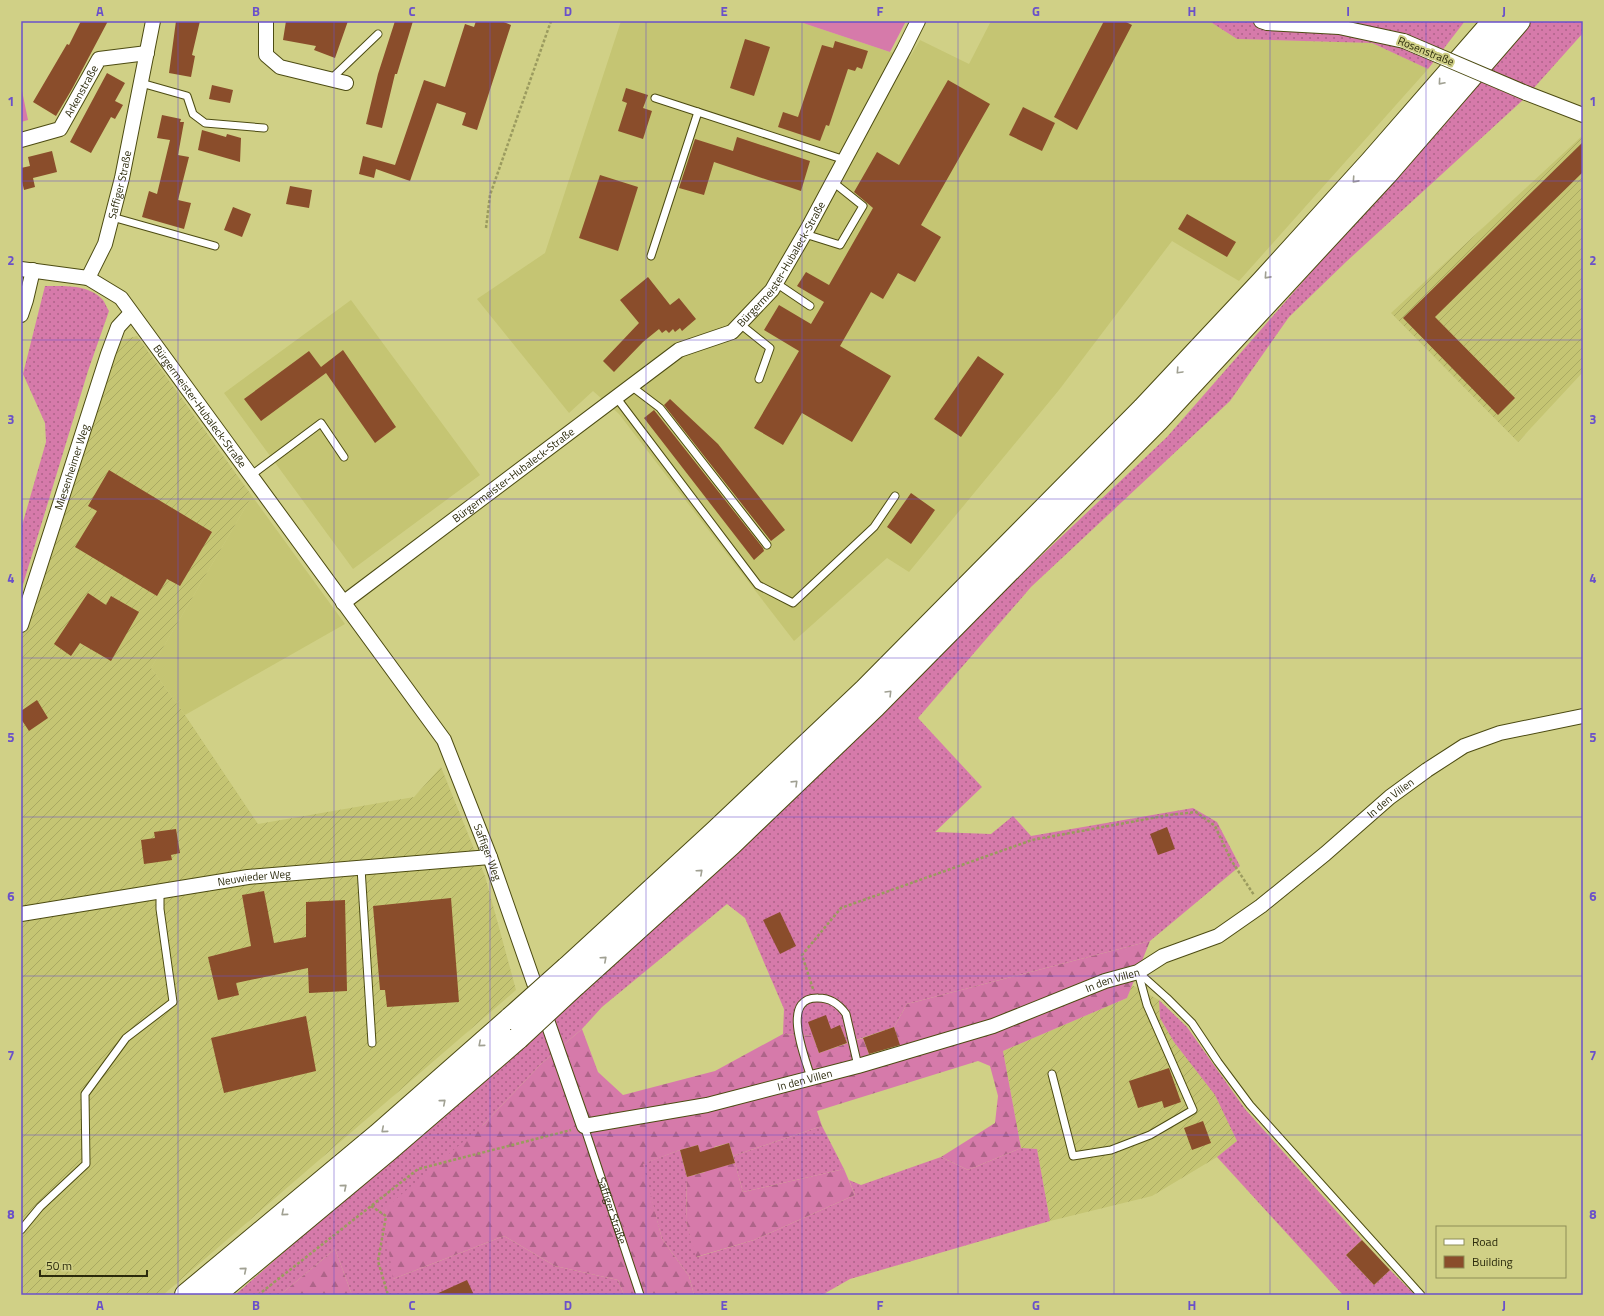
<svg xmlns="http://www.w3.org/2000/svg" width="1604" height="1316" font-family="'Titillium Web',sans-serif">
  <defs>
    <pattern id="industrial-furrows" width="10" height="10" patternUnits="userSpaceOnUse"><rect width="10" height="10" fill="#c5c573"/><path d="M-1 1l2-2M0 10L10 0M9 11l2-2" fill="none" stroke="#a9a962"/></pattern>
    <pattern id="grass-dots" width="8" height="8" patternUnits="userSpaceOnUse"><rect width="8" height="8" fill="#d67aaa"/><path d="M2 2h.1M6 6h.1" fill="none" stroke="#ae6489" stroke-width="1.8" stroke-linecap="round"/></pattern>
    <pattern id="forest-firs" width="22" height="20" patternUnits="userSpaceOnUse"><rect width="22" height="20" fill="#d67aaa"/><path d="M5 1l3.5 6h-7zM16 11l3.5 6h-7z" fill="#ae6489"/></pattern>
  </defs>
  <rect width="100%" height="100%" fill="#d0d086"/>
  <path fill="#c5c573" d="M621 21H797L890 52 910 57 920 40 969 64 991 21H1209L1237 39 1372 43 1428 69 1239 281 1172 241 1059 390 909 572 887 558 794 641 619 414 593 391 569 413 477 299 545 253Z
    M351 300 480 475 353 569 224 393Z
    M252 496 345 624 185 715 151 668Z"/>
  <path fill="url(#industrial-furrows)" d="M1583 135V372L1518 442 1391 313Z
    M137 336 252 496 151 668 185 715 258 824 414 797 441 767 485 876 516 990 163 1295H21V634L118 341Z
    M1132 985 1159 1000 1160 1018 1174 1042 1215 1094 1237 1141 1217 1157 1152 1196 1050 1221 1037 1149 1021 1148 1003 1051 1127 998Z"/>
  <path fill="url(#grass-dots)" d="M1209 21H1465L1428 69 1372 43 1237 39Z
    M1531 21H1583V33L1524 99 1347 261 1289 317 1230 401 1031 587 918 718 982 787 935 832 991 834 1013 816 1031 836 1193 808 1217 822 1240 866 1150 941 907 1004 894 1027 847 1043 840 1026 813 1036 783 1034 784 1009 745 918 727 904 602 1007 582 1029 541 1064 483 1125 393 1279 504 1236 555 1266 618 1280 624 1295H352L335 1249 280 1295H235L560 1010 1167 437Z
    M45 286C64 286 89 284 103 300 105 303 107 308 109 311L88 371 21 591V529L46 442 45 423 23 374Z
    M1159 1000 1187 1027 1245 1109 1362 1240 1346 1255 1374 1285 1390 1270 1415 1295H1343L1217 1157 1237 1141 1215 1095 1174 1042 1160 1018Z
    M822 1126 844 1169 743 1192 733 1156Z
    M1021 1148 1037 1149 1050 1221 850 1279 822 1295H694L689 1276 662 1239 642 1164 680 1150 687 1177 686 1221 697 1257 754 1240 855 1195 849 1180 861 1185 941 1157 968 1170Z"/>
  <path fill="url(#forest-firs)" d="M1150 941 1127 998 1003 1051 1021 1148 968 1170 941 1157 995 1123 998 1096 990 1066 978 1061 817 1111 822 1126 733 1156 729 1143 714 1147 720 1167 735 1163 743 1192 844 1169 855 1195 754 1240 696 1257 686 1221 687 1177 705 1172 698 1145 680 1150 643 1164 662 1239 689 1276 694 1295H624L618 1280 555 1266 504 1236 393 1279 383 1210 483 1125 541 1064 582 1029 598 1072 623 1095 715 1071 783 1034 813 1036 819 1053 863 1038 870 1057 900 1047 894 1027 907 1004Z
    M335 1249 352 1295H280Z"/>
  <path fill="#d67aaa" d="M797 21H906L890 52Z
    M21 86 28 120 21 122Z"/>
  <path fill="#8a4d2b" d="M81 21H108L72 89 56 116 33 102 67 44 69 45Z
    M176 21H200L192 55 195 56 191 77 169 73Z
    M286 21H348L335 58 314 50 316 46 283 40Z
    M395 21H413L397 74H395L382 128 366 124 378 74Z
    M476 21H501L511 25 477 130 462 125 466 113 437 103 410 181 376 169 374 178 359 174 363 156 395 165 424 80 445 87 465 24 474 27Z
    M1104 21H1124L1132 25 1077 130 1054 117Z
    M745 39 770 47 754 96 730 88Z
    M835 41 868 51 862 69 857 67 855 71 848 69 829 126 826 125 820 141 778 127 783 112 798 117 822 45 833 48Z
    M107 73 125 83 115 101 123 105 115 119 111 117 91 153 70 142Z
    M948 80 990 104 921 225 941 237 915 282 898 273 883 299 871 292 840 346 891 376 852 442 802 413 783 445 754 428 799 351 764 330 779 305 811 324 824 302 797 286 806 272 829 285 873 208 854 192 877 152 899 165Z
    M212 85 233 90 230 103 209 99Z
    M626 88 648 95 643 108 652 111 643 139 618 131 627 103 622 101Z
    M1023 107 1055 123 1042 151 1009 135Z
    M162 115 181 119 180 122H184L178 155 189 157 178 200 191 203 184 229 142 217 149 191 157 194 170 140 157 138Z
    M202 130 226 137 227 134 241 138 240 162 198 150Z
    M737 137 810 161 801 191 714 162 704 195 679 188 695 139 733 151Z
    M1583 142V172L1435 317 1515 398 1498 415 1403 318Z
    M52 151 57 172 33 178 35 187 24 190 21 177V168L30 166 28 157Z
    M600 175 638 187 618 251 579 238Z
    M290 186 312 190 309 208 286 204Z
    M233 207 251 214 242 237 224 230Z
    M1187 214 1236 242 1227 257 1178 229Z
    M648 277 670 305 679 298 696 319 682 331 680 328 675 332 673 329 669 333 666 330 662 333 659 329 643 342 614 372 603 361 639 323 620 300Z
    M343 350 396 427 375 443 326 373 261 421 244 399 309 351 321 367Z
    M978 356 1004 374 961 437 934 419Z
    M670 399 718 444 785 530 771 541 664 405Z
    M654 410 763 548 764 551 754 560 644 418Z
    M109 470 212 532 180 586 167 579 157 596 75 547 97 511 88 506Z
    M911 493 935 510 911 544 887 527Z
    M88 593 106 605 111 596 139 612 111 661 80 643 71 656 54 644Z
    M37 700 48 718 29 731 21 719V711Z
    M1167 827 1175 849 1158 855 1150 834Z
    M176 829 180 853 171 855 172 860 144 864 141 840 155 838 154 832Z
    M264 891 274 943 306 937V902L345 900 347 991 309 993 308 968 236 983 239 995 218 1000 208 957 251 946 242 895Z
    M451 898 459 1002 387 1007 385 990H380L373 906Z
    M780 912 796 946 780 954 763 920Z
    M826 1015 831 1029 840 1025 847 1043 819 1053 808 1022Z
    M306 1016 316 1071 224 1093 211 1038Z
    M894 1027 900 1045 869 1054 863 1038Z
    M1169 1068 1181 1102 1164 1108 1162 1101 1138 1108 1129 1081Z
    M1203 1121 1211 1143 1192 1150 1184 1128Z
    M729 1143 735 1163 687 1177 680 1150 698 1145 700 1152Z
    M1362 1240 1390 1270 1374 1285 1346 1255Z
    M467 1280 474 1295H434Z"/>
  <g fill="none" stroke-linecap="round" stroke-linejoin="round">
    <g stroke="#4c4b12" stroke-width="9">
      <g id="service">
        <path d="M331 79 378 34"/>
        <path d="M141 83 187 96 193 114 205 123 264 128"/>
        <path d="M655 98 845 160"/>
        <path d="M112 217 215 246"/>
        <path d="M805 234 840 245 863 206 833 182"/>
        <path d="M651 256 698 112"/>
        <path d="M776 283 810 306"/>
        <path d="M740 324 770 348 759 379"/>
        <path d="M631 386 660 408 767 545"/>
        <path d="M616 397 758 585 793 603 874 527 895 496"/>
        <path d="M250 476 321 423 344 457"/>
        <path d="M361 868 372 1043"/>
        <path d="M1138 972 1167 998 1192 1023 1218 1062 1250 1105 1421 1295"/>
        <path d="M1052 1074 1073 1156 1111 1150 1150 1135 1193 1110 1147 1005 1138 972"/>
        <path d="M811 1078C806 1059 779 997 818 998 831 998 839 1004 846 1014L858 1066"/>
        <path id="s1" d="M584 1126 640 1295"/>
        <path d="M21 1230 40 1207 86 1164 85 1094 126 1038 173 1002 160 909V891"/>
      </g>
    </g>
    <g stroke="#4c4b12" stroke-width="16">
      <g id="minor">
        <path d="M266 21V55L280 67 346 83"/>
        <path d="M1261 21 1267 23 1339 27 1404 41"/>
        <path d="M1526 93 1583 115"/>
        <path id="s2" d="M21 140 60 129 99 59 147 53"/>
        <path id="s3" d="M21 269 88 278 121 298 444 740 490 857 584 1126 707 1105 858 1066 993 1026 1105 981 1138 972 1163 956 1218 936 1261 906 1325 854 1390 797 1427 770 1464 746 1500 733 1583 716"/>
        <path id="s4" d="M88 278 105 244 122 178 153 21"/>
        <path d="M21 315 26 300 33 270"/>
        <path id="s5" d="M343 603 679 350 732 332 772 290 776 283 808 228 904 49 918 21"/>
        <path id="s6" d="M21 625 108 354 118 327 131 313"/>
        <path id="s7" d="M21 914 248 877 490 857"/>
      </g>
    </g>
    <g stroke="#4c4b12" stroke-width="24">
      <path id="trunk" d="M567 968 716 831 865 690 1143 409 1263 281 1371 162 1494 21
        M575 985 731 844 875 706 1158 420 1388 172 1519 21
        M186 1295 378 1135 511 1018
        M214 1295 388 1150 518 1038"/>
    </g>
    <path stroke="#9b9b5f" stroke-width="2.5" stroke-dasharray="3 2" stroke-linecap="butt" d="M486 228 490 195 551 21
      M813 989 802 955 841 908 1032 840 1169 815 1196 812 1215 826 1231 860 1254 895
      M371 1206 386 1216 378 1261 388 1295
      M258 1295 418 1169 571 1130"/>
    <use href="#service" stroke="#fff" stroke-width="7"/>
    <use href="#minor" stroke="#fff" stroke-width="14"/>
    <use href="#trunk" stroke="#fff" stroke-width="22"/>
    <g stroke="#4c4b12" stroke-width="16" stroke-linecap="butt">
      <path id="minor-bridge" d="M1404 41 1526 93"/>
    </g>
    <g stroke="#4c4b12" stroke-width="24" stroke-linecap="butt">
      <path id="trunk-bridge" d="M511 1018 567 968
        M518 1038 575 985"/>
    </g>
    <use href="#minor-bridge" stroke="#fff" stroke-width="14"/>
    <use href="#trunk-bridge" stroke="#fff" stroke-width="22"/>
  </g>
  <defs><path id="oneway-chevron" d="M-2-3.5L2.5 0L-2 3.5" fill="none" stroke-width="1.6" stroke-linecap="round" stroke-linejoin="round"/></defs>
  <g stroke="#a0a092">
    <use href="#oneway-chevron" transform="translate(1441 82) rotate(131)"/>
    <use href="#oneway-chevron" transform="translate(1355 180) rotate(132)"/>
    <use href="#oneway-chevron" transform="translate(1267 276) rotate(132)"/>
    <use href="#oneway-chevron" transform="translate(1179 371) rotate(133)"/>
    <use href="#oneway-chevron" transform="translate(889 693) rotate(-45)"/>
    <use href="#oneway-chevron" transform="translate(795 783) rotate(-44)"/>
    <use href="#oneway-chevron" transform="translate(700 872) rotate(-42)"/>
    <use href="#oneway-chevron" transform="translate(604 959) rotate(-42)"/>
    <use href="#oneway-chevron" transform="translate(481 1044) rotate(139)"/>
    <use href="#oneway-chevron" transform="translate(443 1102) rotate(-41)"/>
    <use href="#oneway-chevron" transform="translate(384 1130) rotate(139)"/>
    <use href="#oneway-chevron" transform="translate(344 1187) rotate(-40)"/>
    <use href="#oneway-chevron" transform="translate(284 1213) rotate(140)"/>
    <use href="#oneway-chevron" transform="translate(244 1270) rotate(-40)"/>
  </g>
  <path fill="none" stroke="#6a50ca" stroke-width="1" stroke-opacity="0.55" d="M178 21V1295M334 21V1295M490 21V1295M646 21V1295M802 21V1295M958 21V1295M1114 21V1295M1270 21V1295M1426 21V1295M21 181H1583M21 340H1583M21 499H1583M21 658H1583M21 817H1583M21 976H1583M21 1135H1583"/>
  <g text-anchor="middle" stroke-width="4" stroke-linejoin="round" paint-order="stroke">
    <g font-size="11" fill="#2c2b0d" stroke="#d0d086">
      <text transform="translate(1426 51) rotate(22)" y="4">Rosenstraße</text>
      <text dy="4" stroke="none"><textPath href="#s2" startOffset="84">Arkenstraße</textPath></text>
      <text dy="4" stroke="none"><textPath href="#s4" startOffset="99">Saffiger Straße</textPath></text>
      <text dy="4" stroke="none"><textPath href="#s5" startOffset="561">Bürgermeister-Hubaleck-Straße</textPath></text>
      <text dy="4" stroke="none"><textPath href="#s3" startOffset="240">Bürgermeister-Hubaleck-Straße</textPath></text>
      <text dy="4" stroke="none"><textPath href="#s6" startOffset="166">Miesenheimer Weg</textPath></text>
      <text dy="4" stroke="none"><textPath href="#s5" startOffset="213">Bürgermeister-Hubaleck-Straße</textPath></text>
      <text dy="4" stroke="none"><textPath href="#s3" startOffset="1950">In den Villen</textPath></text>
      <text dy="4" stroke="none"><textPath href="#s3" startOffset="774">Saffiger Weg</textPath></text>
      <text dy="4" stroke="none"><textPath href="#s7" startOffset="236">Neuwieder Weg</textPath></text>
      <text dy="4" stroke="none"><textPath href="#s3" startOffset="1614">In den Villen</textPath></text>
      <text dy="4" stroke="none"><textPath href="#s3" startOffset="1290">In den Villen</textPath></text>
      <text dy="4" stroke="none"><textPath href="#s1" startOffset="89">Saffiger Straße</textPath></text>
    </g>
  </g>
  <rect width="1604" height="1316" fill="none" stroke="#d0d086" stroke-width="44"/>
  <rect x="1436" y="1226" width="130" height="52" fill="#d0d086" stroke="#8e8e56"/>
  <rect x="1444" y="1239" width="20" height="6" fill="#ffffff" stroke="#8e8e56"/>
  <text x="1472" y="1246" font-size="12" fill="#2c2b0d">Road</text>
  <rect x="1444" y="1256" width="20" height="12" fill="#8a4d2b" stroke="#8e8e56"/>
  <text x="1472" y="1266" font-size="12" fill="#2c2b0d">Building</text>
  <path d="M40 1270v6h107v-6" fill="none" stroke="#2c2b0d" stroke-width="2"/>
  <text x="46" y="1270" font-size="12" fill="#2c2b0d" stroke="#d0d086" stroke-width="3" paint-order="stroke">50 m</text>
  <rect x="22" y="22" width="1560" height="1272" fill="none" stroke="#6a50ca" stroke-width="1.5"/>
  <g font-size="13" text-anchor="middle" font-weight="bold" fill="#6a50ca">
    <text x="100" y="16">A</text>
    <text x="256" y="16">B</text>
    <text x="412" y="16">C</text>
    <text x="568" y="16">D</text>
    <text x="724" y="16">E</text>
    <text x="880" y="16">F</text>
    <text x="1036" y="16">G</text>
    <text x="1192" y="16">H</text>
    <text x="1348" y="16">I</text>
    <text x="1504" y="16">J</text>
    <text x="11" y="106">1</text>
    <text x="1593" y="106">1</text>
    <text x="11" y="265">2</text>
    <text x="1593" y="265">2</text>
    <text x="11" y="424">3</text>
    <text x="1593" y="424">3</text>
    <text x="11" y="583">4</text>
    <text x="1593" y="583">4</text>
    <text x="11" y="742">5</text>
    <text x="1593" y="742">5</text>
    <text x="11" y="901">6</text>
    <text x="1593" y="901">6</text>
    <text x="11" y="1060">7</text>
    <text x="1593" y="1060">7</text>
    <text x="11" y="1219">8</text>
    <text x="1593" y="1219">8</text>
    <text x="100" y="1310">A</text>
    <text x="256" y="1310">B</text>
    <text x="412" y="1310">C</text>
    <text x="568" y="1310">D</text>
    <text x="724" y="1310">E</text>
    <text x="880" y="1310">F</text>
    <text x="1036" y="1310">G</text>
    <text x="1192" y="1310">H</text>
    <text x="1348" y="1310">I</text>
    <text x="1504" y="1310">J</text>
  </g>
</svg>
